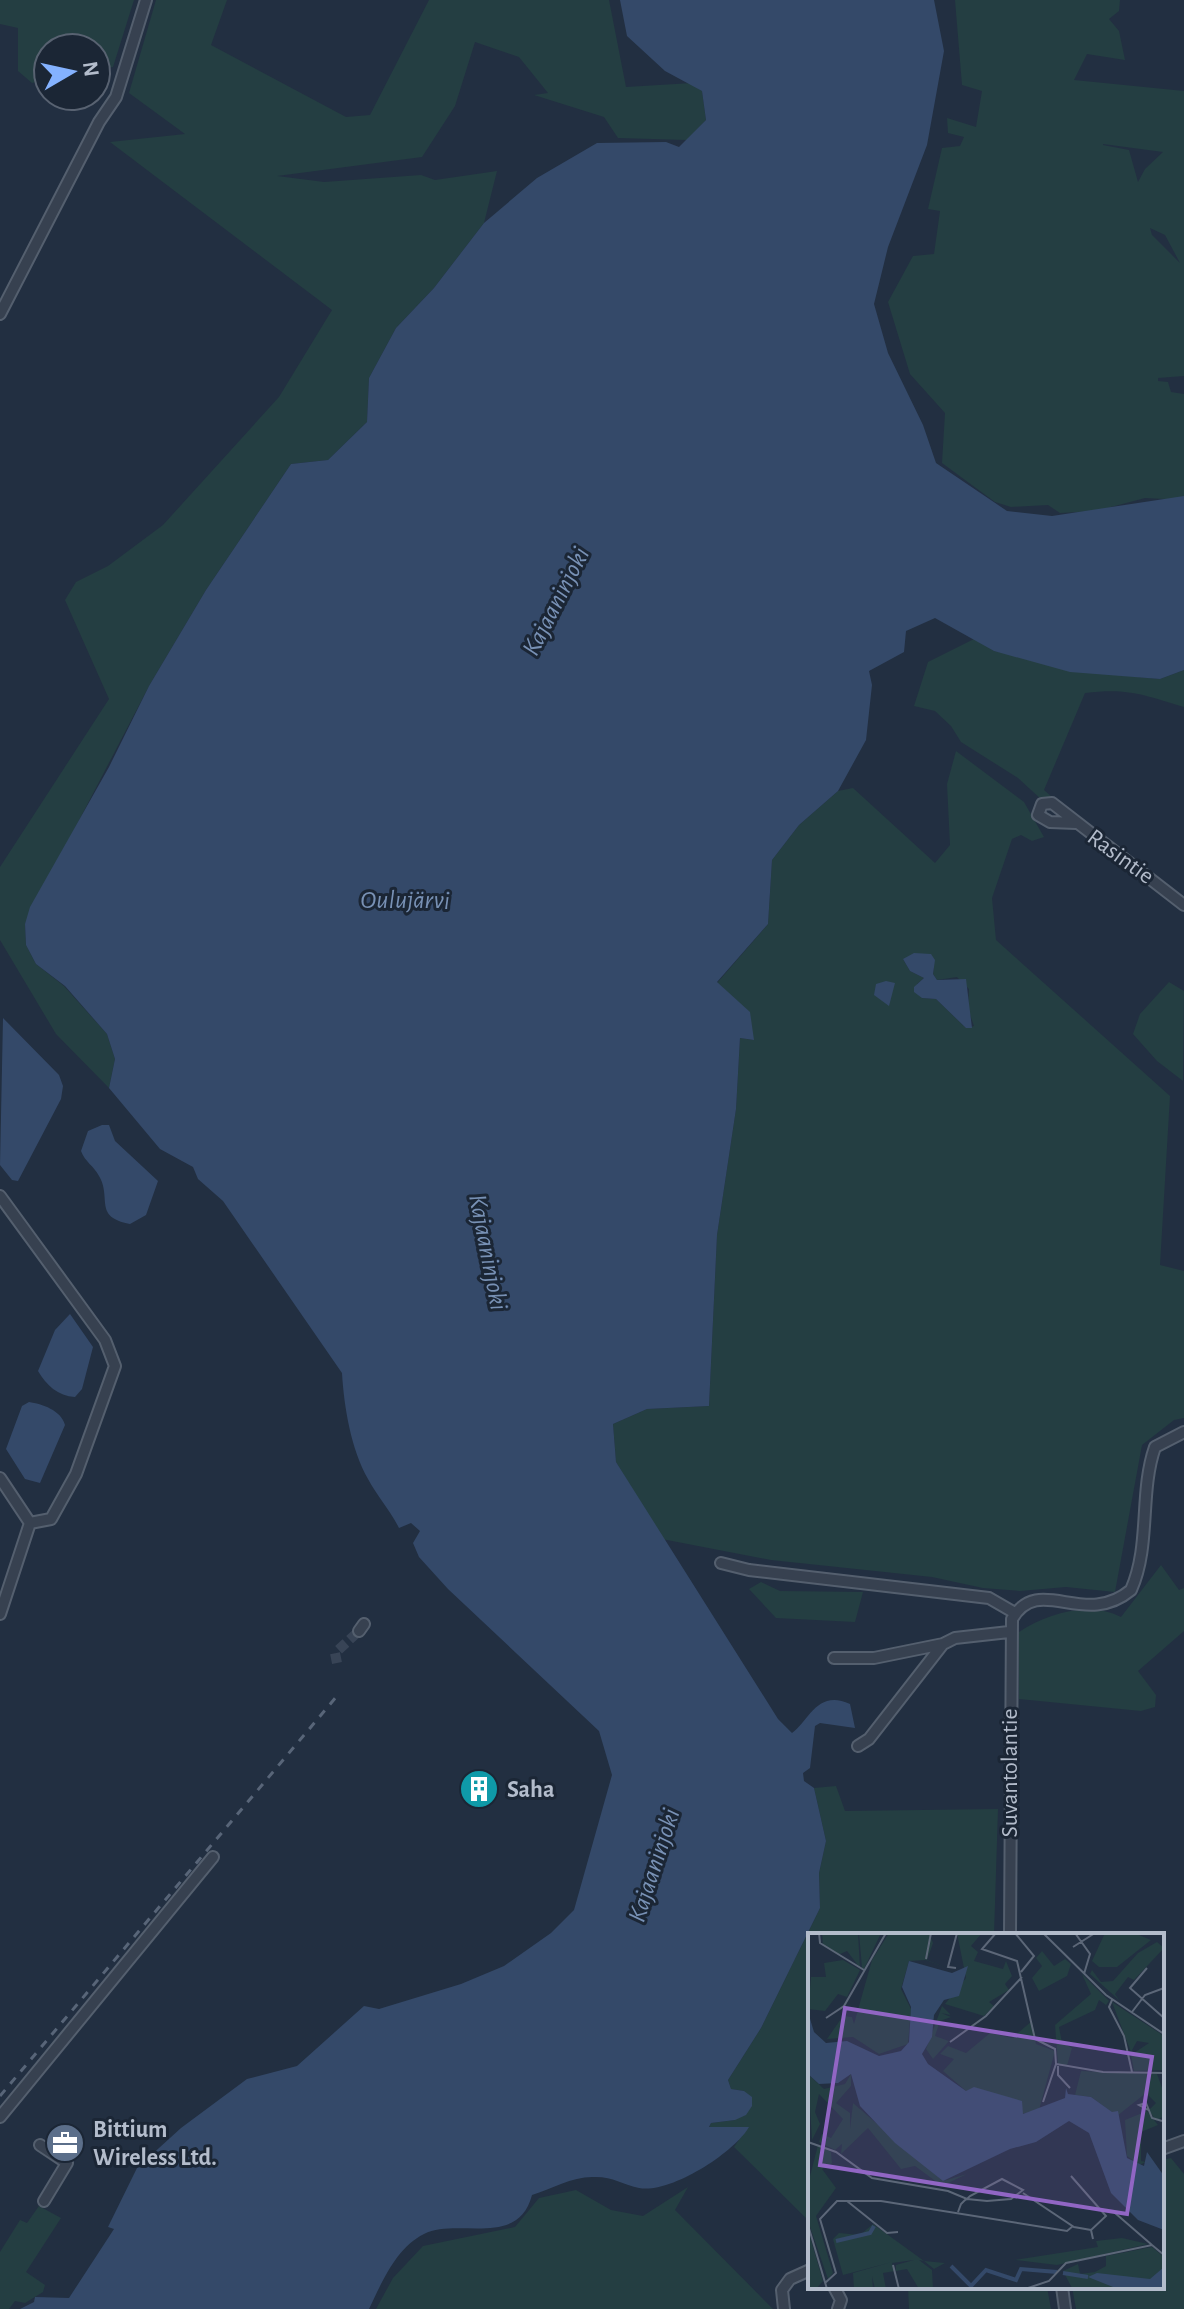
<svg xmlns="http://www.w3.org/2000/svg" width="1184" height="2309" font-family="'Alegreya Sans',sans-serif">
  <rect width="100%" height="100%" fill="#222f41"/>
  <path fill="#243e42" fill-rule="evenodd" d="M0 0H134L113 67 96 70V48H48V79L32 83 18 71V28L0 24Z
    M156 0H227L211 45 346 117 370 115 429 0H609L626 87 692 83 702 91 706 120 687 140 618 138 604 117 534 95 548 93 519 57 475 42 455 106 422 157 277 176 324 182 421 175 435 180 497 171 484 223 434 288 396 328 369 378 367 422 328 460 291 464 206 590 149 686 25 924 26 945 36 964 64 986 107 1034 115 1059 109 1088 56 1034 0 940V867L109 699 65 600 76 582 108 566 163 525 279 397 332 310 110 142 185 134 129 93Z
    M955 0H1120L1119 11 1109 19 1119 31 1125 60 1087 54 1074 80 1184 91V376L1158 378V381L1168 382 1171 392 1184 394V500L1145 498 1096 511 1060 513 1048 505 1011 507 995 502 942 463 945 413 910 374 888 302 913 256 934 254 940 211 928 209 942 148 960 146 964 137 948 133 947 118 976 127 982 91 962 85ZM1103 145V144L1163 152 1145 169 1138 182 1129 150ZM1150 228 1165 235 1180 263 1152 235Z
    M974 639 994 651 1138 677 1160 679 1184 670V707C1142 695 1130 688 1085 693L1044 790 1060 804 1043 801 1018 778 961 742 951 726 935 711 914 706 928 662Z
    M956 751 1024 802 1044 837 1032 841 1021 835 1012 839 992 898 996 940 1170 1096 1160 1265 1184 1271V1418L1174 1420 1142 1445 1115 1592 1066 1587 1020 1591 983 1588 932 1577 771 1560 662 1539 616 1462 613 1424 647 1409 709 1406 717 1235 736 1109 740 1038 753 1040 749 1012 717 983 768 924 772 860 799 825 838 791 853 788 935 863 950 845 947 784ZM903 959 934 968 933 974 937 980 957 977 969 989 968 1009 974 1026 966 1028 936 999 922 998 917 984 924 978 910 971Z
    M1169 982 1184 991 1183 1081 1157 1061 1133 1034 1140 1014Z
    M1161 1565 1179 1590 1184 1588V1631L1138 1671 1156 1695 1155 1707 1141 1711 1019 1699V1632C1048 1613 1089 1601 1121 1617Z
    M761 1582 780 1591 863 1592 855 1622 776 1618 749 1589Z
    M836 1786 845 1811 998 1809 994 1935H810V2222L734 2147 748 2127 709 2128 711 2123 735 2120 744 2091 731 2089 728 2080 761 2028 820 1908 819 1873 826 1841 814 1788Z
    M1171 2158 1184 2174V2309H1076L1072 2287H1162V2160Z
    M688 2187 675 2210 773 2309H376L393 2278 423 2246 515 2227 539 2198 576 2190 611 2210 643 2216Z
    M39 2206 61 2218 26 2272 45 2285 43 2292 25 2303 15 2301 9 2309H0V2252L20 2220 27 2223Z
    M908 2287H1047L1051 2309H909Z"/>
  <path fill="#344969" d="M620 0H934L944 51 927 145 888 247 874 304 888 353 923 425 936 463 1007 511 1052 516 1184 496V670L1160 679 1070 672 994 651 935 618 906 631 904 652 869 671 872 685 866 740 838 791 799 825 772 860 768 924 717 982 750 1012 754 1040 740 1038 736 1109 717 1235 709 1406 647 1409 613 1424 616 1462 778 1719 792 1733C809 1721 817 1689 850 1704L855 1728 820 1723 815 1726 810 1768 803 1773 804 1781 814 1788 826 1841 819 1873 820 1908 761 2028 728 2080 731 2089 744 2091 752 2097V2106L746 2115 735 2120 711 2123 709 2127H749C734 2153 670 2194 639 2188 621 2184 613 2176 592 2177 572 2177 551 2189 532 2195 518 2249 457 2217 424 2234 396 2248 382 2282 369 2309H20L34 2302 35 2297 69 2298 114 2229 108 2227 137 2168 181 2128 247 2079 297 2066 364 2006 379 2009 461 1984 504 1966 551 1933 574 1910 612 1775 599 1731 448 1589 419 1557 413 1543 420 1531 411 1523 399 1528C390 1510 377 1496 368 1479 351 1449 344 1407 342 1373L223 1201 198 1179 193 1167 160 1149 109 1088 115 1059 107 1034 65 986 36 964 26 945 25 924 30 907 109 767 149 686 206 590 291 464 328 460 367 422 369 378 396 328 434 288 484 223 537 178 597 143 666 142 679 147 706 120 702 91 665 71 627 36Z
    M914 953 931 954 935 960 933 974 937 980 966 979 972 1028H966L936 999 922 998 914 992V987L924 978 910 971 903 959Z
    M886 981 895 983 889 1006 874 995 876 984Z
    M3 1018 59 1075 63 1086 61 1099 18 1181 12 1180 0 1165Z
    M102 1125H109L115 1141 158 1181 146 1215 130 1224C93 1217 112 1198 99 1176 94 1166 85 1162 81 1151L88 1131Z
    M70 1314 93 1347 82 1389 75 1397C58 1396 46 1385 38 1371L55 1330Z
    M29 1402C42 1404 61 1410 65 1425L40 1483 25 1479 6 1449 22 1406Z"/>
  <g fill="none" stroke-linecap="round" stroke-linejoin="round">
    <path stroke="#384456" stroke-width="10" stroke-dasharray="10 5" stroke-linecap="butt" d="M337 1663 335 1653 359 1631"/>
    <g stroke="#545f6e" stroke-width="14">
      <path id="minor" d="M0 314 99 122 116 97 146 0
        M1076 823 1050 822 1038 815 1042 804 1052 803 1184 905
        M0 1196 105 1340 115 1366 76 1474 51 1519 30 1523 0 1478
        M721 1563 749 1570 989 1598 1015 1613
        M0 1614 30 1523
        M359 1631 364 1624
        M834 1658H874L943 1644
        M858 1746 869 1739 943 1644 955 1638 1009 1632
        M1010 1935 1012 1619C1039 1573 1084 1629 1131 1590 1151 1545 1139 1493 1155 1447L1184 1432
        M0 2117 213 1857
        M40 2145 67 2163 44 2201
        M1162 2149 1184 2141
        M834 2287 841 2300 838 2309
        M1062 2287 1065 2309
        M784 2309 782 2290 790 2279 810 2270"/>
    </g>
    <use href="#minor" stroke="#374150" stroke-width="10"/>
    <path stroke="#586578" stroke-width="3" stroke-dasharray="8 8" stroke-linecap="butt" d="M0 2096 337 1696"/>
  </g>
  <defs>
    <g id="building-disc" transform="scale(2)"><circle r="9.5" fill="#0f9aa8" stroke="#1b2635"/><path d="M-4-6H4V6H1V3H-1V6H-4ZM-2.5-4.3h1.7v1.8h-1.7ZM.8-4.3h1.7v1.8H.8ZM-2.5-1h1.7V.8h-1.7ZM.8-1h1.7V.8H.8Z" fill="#fff"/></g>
    <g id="office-disc" transform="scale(2)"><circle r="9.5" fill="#5c6f8a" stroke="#1b2635"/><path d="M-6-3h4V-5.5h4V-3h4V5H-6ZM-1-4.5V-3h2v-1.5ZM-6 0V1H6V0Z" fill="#fff"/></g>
  </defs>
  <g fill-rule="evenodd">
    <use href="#building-disc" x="479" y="1789"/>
    <use href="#office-disc" x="65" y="2143"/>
  </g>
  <g text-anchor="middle" stroke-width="6" stroke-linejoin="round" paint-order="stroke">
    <g font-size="24" fill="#b3bccb" stroke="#1b2635">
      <text transform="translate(1121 856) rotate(36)" y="8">Rasintie</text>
      <text transform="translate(1009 1773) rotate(-90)" y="8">Suvantolantie</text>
    </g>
    <g font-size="24" font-weight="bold" fill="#b3bccb" stroke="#1b2635" text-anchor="start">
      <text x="507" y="1797">Saha</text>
      <text x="93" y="2137">Bittium<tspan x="93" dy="28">Wireless Ltd.</tspan></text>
    </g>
    <g font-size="26" font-style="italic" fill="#7891b5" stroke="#1b2635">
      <text transform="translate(555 601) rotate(-63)" y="9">Kajaaninjoki</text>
      <text x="405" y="908">Oulujärvi</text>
      <text transform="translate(489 1252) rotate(79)" y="9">Kajaaninjoki</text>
      <text transform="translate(653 1865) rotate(-72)" y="9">Kajaaninjoki</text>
    </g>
  </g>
  <g transform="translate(808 1933)">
    <rect width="356" height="356" fill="#222f41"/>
    <path d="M14 0H50L52 35 39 18 30 22 15 12ZM51 0H73L56 36 54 35ZM81 0H121L125 10 119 27 141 36 118 27 101 28 93 56 103 76 100 111 71 121 45 104 19 106 35 83 44 84 46 91 64 27ZM149 0H174L163 13 170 19 166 28 195 36 198 28 204 43 197 51 201 57 181 69 186 73 176 83 137 71 158 45ZM297 0H326L343 7 309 34H291L284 28ZM349 9 356 15 326 47 320 44 307 61 311 67 282 41 284 37 293 49 305 48 330 20ZM234 18 246 33 257 26 263 31 259 43 231 58 224 45 234 33 228 25ZM35 27 52 37 39 64 30 61 17 78 0 76 3 44H18L16 30ZM274 41 301 68 298 72 291 67 287 77 251 94 254 110 264 115 259 133 250 131 247 92 283 61ZM304 69 356 103V137L326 138 323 122 341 110 329 108 323 119ZM134 73 143 82 133 80 143 84 132 88 127 103 141 108 125 126 118 116ZM224 88 228 111 247 118 231 177 214 181 213 168 158 158 135 138 146 126 132 121 140 113 158 120 182 100 204 105ZM273 138 349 141 356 160V183L348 188 341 177 348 170 338 160 309 183 283 164 267 162ZM0 141 16 156 37 151 43 141V153L28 170 42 180V196L45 170 135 248 159 241 134 253 107 233 93 236 60 195 33 221 34 211 27 217 11 209 14 201 23 205 35 186 11 161 7 179 12 191 4 207ZM339 178 350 192 333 199V228L338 229 331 232 319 223 317 187ZM10 212 23 219 24 230 14 236 28 255 8 283 25 340 20 346 0 288V251ZM65 291 116 328 137 330 126 336 116 328 111 327 124 337 125 356H111L99 336 88 338V332L106 327 84 330 87 338 75 340 78 356H67L64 343 65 356H46L45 340 84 329 35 342 25 306 31 300 52 302ZM0 297 15 348 8 356H0ZM314 305 340 311 249 332 207 327 290 314 288 308ZM344 314 356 324V356L264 355 255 338 270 331 272 341 287 339 298 333V323Z" fill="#243e42"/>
    <path d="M101 28 144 40 160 33 151 63 136 67 126 82 124 104 114 121 120 131 158 158 166 154 214 168 215 181 257 165 258 155 260 161 283 164 304 179 310 178 319 225 336 233 339 219 356 243V297L330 287 303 260 281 200 261 188 228 209 202 216 135 248 87 210 52 173 43 141 30 150 11 151 0 141V79L6 99 18 110 39 108 71 123 93 118 101 109 103 74 94 54ZM356 334V356H310L280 344 289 340 342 346Z" fill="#344969"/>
    <path fill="none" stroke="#344969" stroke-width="4" d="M28 308 62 300 66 293M143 333 163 353 178 337 208 347 213 336 249 339M255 340 280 344"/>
    <path fill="none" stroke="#5c6778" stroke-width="2" d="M11 0 12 10 56 37M188 0 174 16 209 28 227 106 247 116 248 131 295 139 356 140M207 0 226 23 213 39M235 0 298 62 356 101M267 0 282 21 276 41M265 14 287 0M118 26 123 0M148 35 140 34 149 0M339 35 322 55 356 85M304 67 301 74 316 103 324 139M324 79 337 62 356 55M18 85 36 73 78 0M142 109 178 83 214 44M250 133V142L262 155M235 169 248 131M340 177 331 172 338 170 344 185 354 188M0 199V233M0 209 28 219 64 245 140 258 159 266 179 268 203 266 215 257 194 246 162 263 159 266 157 267 153 271 150 279M263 243 298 283 283 297 285 306M215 260 266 294 283 297M39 268 79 300 90 299M307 280 344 312M0 292 19 356M85 332 91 356M17 350 28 340 12 286 29 268H73L259 298 265 293M217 356 241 348 258 330 344 312 356 322"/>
    <path fill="#9166c4" fill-opacity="0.15" stroke="#9166c4" stroke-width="4" d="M37 75 344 124 319 281 12 232Z"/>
    <rect width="356" height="356" fill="none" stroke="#b3bccb" stroke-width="4"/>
  </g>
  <g transform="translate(72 72) rotate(81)"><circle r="38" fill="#1b2635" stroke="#586271" stroke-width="2"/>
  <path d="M0-6L14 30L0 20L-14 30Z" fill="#84b2ff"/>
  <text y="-12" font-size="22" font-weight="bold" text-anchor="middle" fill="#b3bccb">N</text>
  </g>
</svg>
